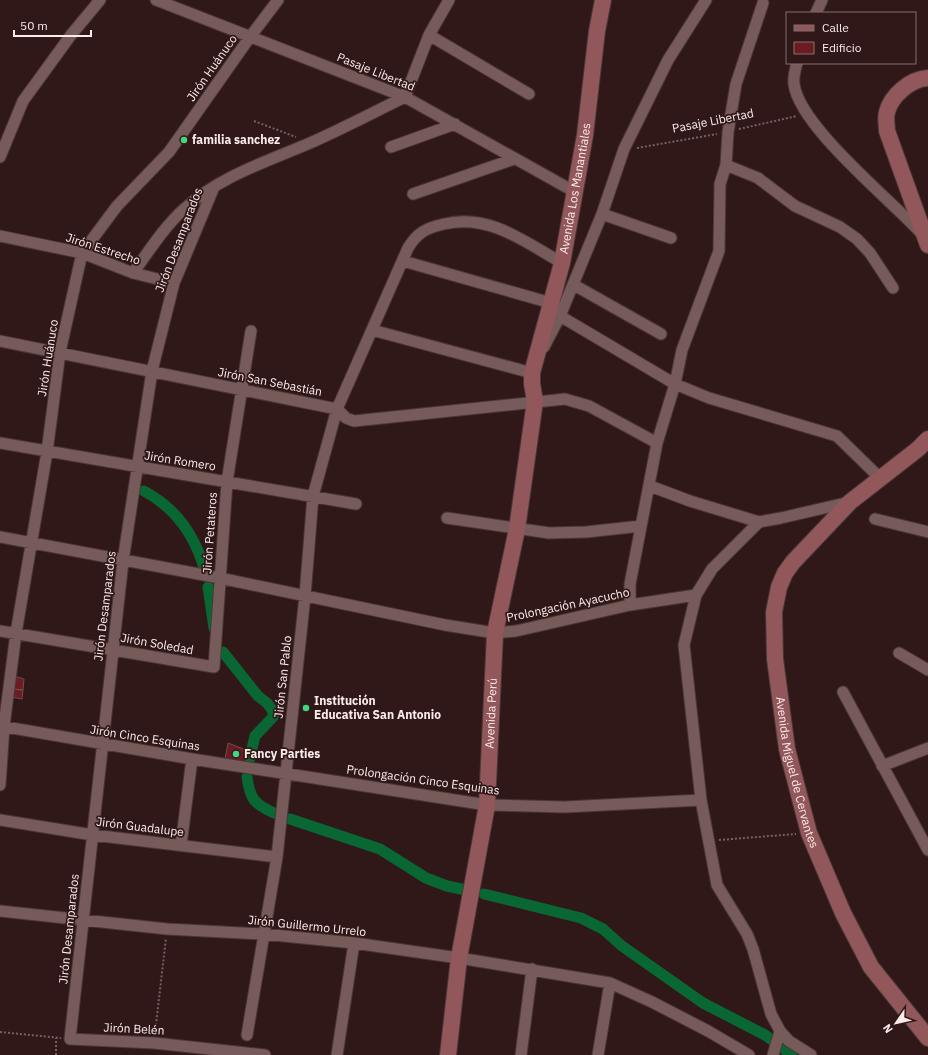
<svg xmlns="http://www.w3.org/2000/svg" width="928" height="1055" font-family="'IBM Plex Sans',sans-serif">
  <rect width="100%" height="100%" fill="#301819"/>
  <g fill="none" stroke-linecap="round" stroke-linejoin="round">
    <path stroke="#096734" stroke-width="11" d="M144 491C178 509 197 539 206 575
      M208 587 214 628
      M223 652 258 696 267 703 273 711V717L255 736 249 761
      M247 777C250 799 254 804 274 813
      M290 819 380 849 426 878 447 886 466 890
      M484 894 581 918 603 929 622 946 703 1003 765 1035 792 1055"/>
  </g>
  <path fill="#6c1a23" stroke="#6b4f4e" d="M14 676 24 679 23 690 12 689Z
    M12 689 23 690 22 699 12 697Z
    M228 743 246 750V763L225 759Z"/>
  <g fill="none" stroke-linecap="round" stroke-linejoin="round">
    <g stroke="#4a3737" stroke-width="13">
      <path id="street" d="M156 0 405 97 575 192
        M816 13 822 0
        M429 35 529 94
        M797 63C795 70 793 77 794 84 799 126 891 200 921 233
        M391 147 455 124
        M0 157 23 101 71 35 100 0
        M726 165 758 178 795 206 840 227 857 239 870 253 893 288
        M214 187 174 283 152 371 123 561 70 1039 154 1043 265 1055
        M413 194 514 159
        M602 214 671 238
        M0 236 82 253 133 273 174 283
        M403 261 551 303
        M133 273C149 251 164 227 184 209 220 176 266 162 310 143 342 129 374 112 405 97L429 35 449 0
        M574 285 661 334
        M560 316 675 384 709 398 837 436 880 478
        M372 330 532 373
        M0 341 337 409 346 418 354 421 565 399 589 406 657 443
        M544 347 560 316 602 214 624 149 668 60 706 0
        M0 443 356 504
        M650 486 690 501 759 522 781 518 850 502
        M447 518 549 533 586 532 641 526
        M875 519 928 532
        M759 522 712 569 696 595 684 645 701 800 717 885 747 934 753 949 771 1014 780 1031 773 1055
        M0 537 220 578 445 625 495 633 516 631 630 605 696 595
        M630 605V584L657 443 675 384 682 350 719 251 720 184 726 165 728 132 736 84 763 3
        M0 631 214 667 227 482 251 331
        M899 653 928 670
        M843 692 928 850
        M0 726 192 759 487 805 565 807 701 800
        M882 766 928 748
        M0 785 4 726 16 633 47 452 60 352 82 253 117 206 169 152 250 37 278 0
        M0 820 93 835 277 857
        M181 845 192 759
        M0 911 167 929 263 934 354 943 459 958 610 983 652 1002 708 1031 749 1055
        M780 1031 789 1041 811 1055
        M247 1035 277 857 305 596 313 496 337 409 408 248C417 233 426 228 444 224 489 213 525 242 562 263
        M337 1055 354 943
        M521 1055 532 969
        M598 1055 610 983"/>
    </g>
    <g stroke="#4a3737" stroke-width="18">
      <g id="secondary">
        <path d="M928 78C910 79 891 96 887 112 885 118 887 125 887 131L928 245"/>
        <path id="s1" d="M928 439 918 449 850 502 793 562 785 573 779 587 774 612 775 659 787 749 809 833 843 913 871 967 928 1038"/>
        <path id="s2" d="M448 1055 459 958 487 805 495 633 517 529 535 401 532 384V373L562 263 585 135 597 31 603 0"/>
      </g>
    </g>
    <path stroke="#766061" stroke-width="2" stroke-dasharray="2 2" stroke-linecap="butt" d="M254 121 296 137
      M739 129 797 116
      M637 148 717 134
      M719 840 796 834
      M0 1032 61 1038
      M155 1033 166 938
      M56 1055V1038"/>
    <use href="#street" stroke="#775a5a" stroke-width="11"/>
    <use href="#secondary" stroke="#92575a" stroke-width="16"/>
  </g>
  <g fill="#41d77c" stroke="#301819" stroke-width="1.5">
    <circle cx="184" cy="140" r="4"/>
    <circle cx="306" cy="708" r="4"/>
    <circle cx="236" cy="754" r="4"/>
  </g>
  <g text-anchor="middle" stroke-width="3.5" stroke-linejoin="round" paint-order="stroke">
    <g font-size="12" fill="#fdebeb" stroke="#301819">
      <text transform="translate(212 68) rotate(-55)" y="4">Jirón Huánuco</text>
      <text transform="translate(376 72) rotate(22)" y="4">Pasaje Libertad</text>
      <text transform="translate(713 121) rotate(-11)" y="4">Pasaje Libertad</text>
      <text dy="4" stroke="none"><textPath href="#s2" startOffset="879">Avenida Los Manantiales</textPath></text>
      <text transform="translate(179 240) rotate(-69)" y="4">Jirón Desamparados</text>
      <text transform="translate(103 249) rotate(18)" y="4">Jirón Estrecho</text>
      <text transform="translate(48 358) rotate(-81)" y="4">Jirón Huánuco</text>
      <text transform="translate(270 382) rotate(11)" y="4">Jirón San Sebastián</text>
      <text transform="translate(180 461) rotate(9)" y="4">Jirón Romero</text>
      <text transform="translate(210 533) rotate(-86)" y="4">Jirón Petateros</text>
      <text transform="translate(568 605) rotate(-12)" y="4">Prolongación Ayacucho</text>
      <text transform="translate(105 606) rotate(-83)" y="4">Jirón Desamparados</text>
      <text transform="translate(157 644) rotate(10)" y="4">Jirón Soledad</text>
      <text transform="translate(283 677) rotate(-84)" y="4">Jirón San Pablo</text>
      <text dy="4" stroke="none"><textPath href="#s2" startOffset="345">Avenida Perú</textPath></text>
      <text transform="translate(145 738) rotate(9)" y="4">Jirón Cinco Esquinas</text>
      <text dy="4" stroke="none"><textPath href="#s1" startOffset="400">Avenida Miguel de Cervantes</textPath></text>
      <text transform="translate(423 780) rotate(8)" y="4">Prolongación Cinco Esquinas</text>
      <text transform="translate(140 827) rotate(7)" y="4">Jirón Guadalupe</text>
      <text transform="translate(307 926) rotate(6)" y="4">Jirón Guillermo Urrelo</text>
      <text transform="translate(69 929) rotate(-84)" y="4">Jirón Desamparados</text>
      <text transform="translate(134 1029) rotate(3)" y="4">Jirón Belén</text>
    </g>
    <g font-size="12" font-weight="bold" fill="#fdebeb" stroke="#301819" text-anchor="start">
      <text x="192" y="144">familia sanchez</text>
      <text x="314" y="705">Institución<tspan x="314" dy="14">Educativa San Antonio</tspan></text>
      <text x="244" y="758">Fancy Parties</text>
    </g>
  </g>
  <rect x="786" y="12" width="130" height="52" fill="#301819" stroke="#826c6d"/>
  <rect x="794" y="25" width="20" height="6" fill="#92575a" stroke="#826c6d"/>
  <text x="822" y="32" font-size="12" fill="#fdebeb">Calle</text>
  <rect x="794" y="42" width="20" height="12" fill="#6c1a23" stroke="#826c6d"/>
  <text x="822" y="52" font-size="12" fill="#fdebeb">Edificio</text>
  <g transform="translate(896 1023) rotate(236)" stroke="#301819" stroke-width="3" paint-order="stroke">
  <path d="M0-3L7 15L0 10L-7 15Z" fill="#fdebeb"/>
  <text y="-6" font-size="11" font-weight="bold" text-anchor="middle" fill="#fdebeb">N</text>
  </g>
  <path d="M14 30v6h77v-6" fill="none" stroke="#fdebeb" stroke-width="2"/>
  <text x="20" y="30" font-size="12" fill="#fdebeb" stroke="#301819" stroke-width="3" paint-order="stroke">50 m</text>
</svg>
